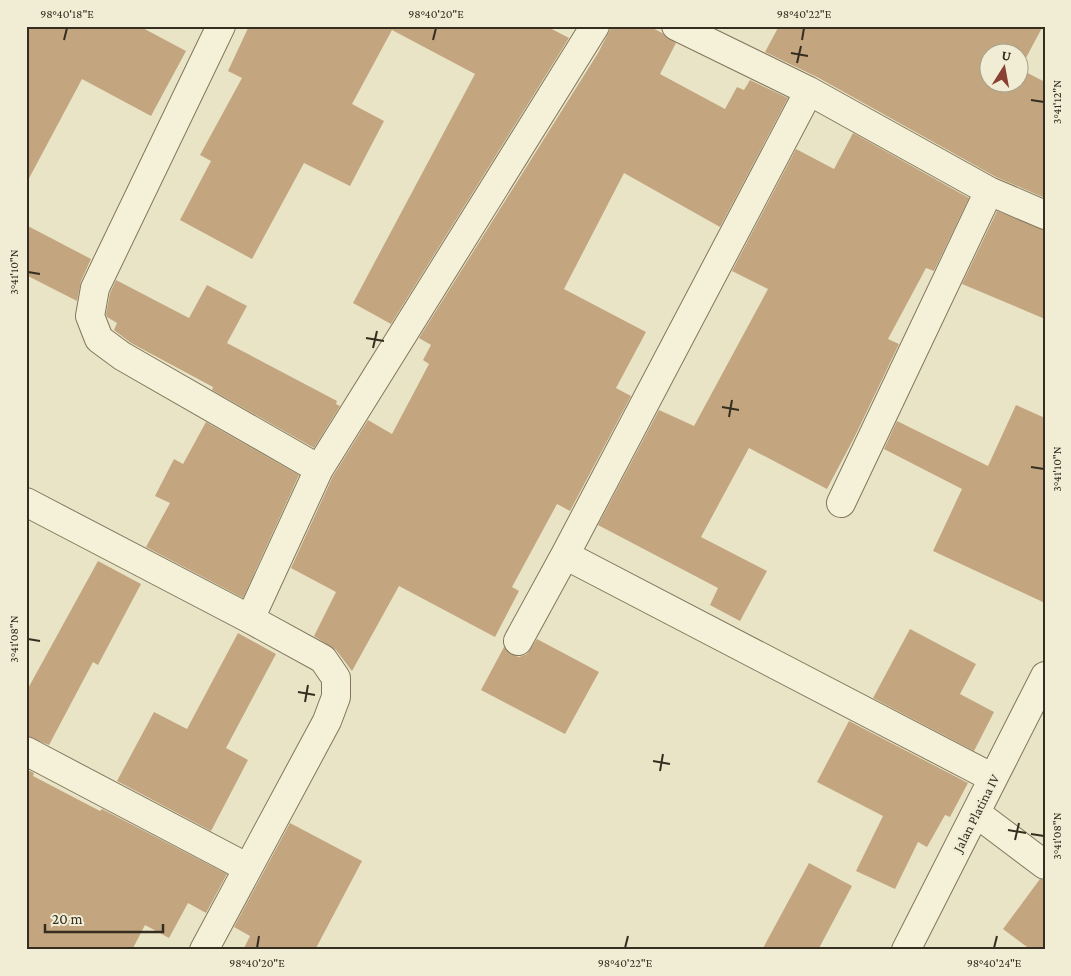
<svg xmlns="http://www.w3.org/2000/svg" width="1071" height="976" font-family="'Crimson Pro',serif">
  <rect width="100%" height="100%" fill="#e9e4c6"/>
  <path fill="#c3a680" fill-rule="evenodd" d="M26 26H139L186 51 151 116 82 79 26 184Z
    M249 26H546L569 38 391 324 353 303 475 74 392 30 352 104 384 121 350 186 304 163 252 259 180 220 211 161 200 155 242 78 228 71Z
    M612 26H649L662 33 676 43 660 74 725 109 737 87 744 90 750 80 788 98 720 227 624 173 564 289 646 332 616 388 631 396 570 511 557 504 512 587 519 591 495 637 399 586 352 671 336 650 314 636 336 592 291 568 333 476 368 420 392 434 429 364 423 360 431 345 419 338 598 53Z
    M779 26H1043L1020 69 1045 82V198L996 177 817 77 765 52ZM988 52H1018V82H988Z
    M853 133 969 198 934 271 926 268 888 339 899 344 855 436 827 489 749 448 701 537 767 571 740 621 710 605 718 588 598 525 659 410 694 426 768 289 732 271 796 149 834 169Z
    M997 211 1045 230V319L962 284Z
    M26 225 91 259 81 281 77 301 26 275Z
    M116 280 189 318 207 285 247 306 227 343 337 401 336 404 340 406 314 448 212 390 213 387 131 343 114 330 117 323 107 317 106 314 110 293Z
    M1016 405 1045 418V603L933 551 962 489 884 449 897 421 988 466Z
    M206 422 299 475 243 598 146 547 170 503 155 496 174 459 183 464Z
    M98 561 141 584 98 665 93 662 49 745 26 736V692Z
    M910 629 976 664 960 694 994 712 974 751 873 698Z
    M238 633 276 654 226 748 248 760 211 831 117 781 154 712 187 729Z
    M537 639 599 672 565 734 481 690 504 647 510 654 519 657 527 654Z
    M849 721 968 783 950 817 945 815 927 847 918 842 895 889 856 871 883 816 817 782Z
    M26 769 34 773 33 776 100 811 102 809 227 874 206 913 188 903 169 938 145 925 132 950H26Z
    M290 823 362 861 315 950H243L250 936 234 927Z
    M809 863 852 886 818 950H762Z
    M1040 879 1045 880V950H1031L1003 929Z"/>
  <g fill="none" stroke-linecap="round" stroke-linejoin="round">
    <g stroke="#82775d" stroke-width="30">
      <path id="minor" d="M221 26 95 288 90 316 99 339 122 356 319 469
        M676 26 809 91 989 191 1045 215
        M809 91 565 555 993 778
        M26 502 250 619 323 659 336 678V697L327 721 204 950
        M841 503 989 191
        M250 619 319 469 595 26
        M518 641 565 555
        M26 751 248 868
        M976 813 1045 865
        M906 950 1045 676"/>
    </g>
    <use href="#minor" stroke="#f5f1d8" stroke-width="28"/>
  </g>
  <path fill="none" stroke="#342d20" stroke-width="2" d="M64 40 67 28M433 40 436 28M802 40 804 28M791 53 808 56M797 63 801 46M1031 100 1044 102M28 272 40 274M366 338 384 341M373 348 377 331M722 407 739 410M729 417 732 400M1031 467 1044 469M28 639 40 641M298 692 315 695M305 702 308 685M653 761 670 764M660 771 663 754M1008 830 1026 833M1031 834 1044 836M1015 840 1019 823M257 948 259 936M625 948 628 936M994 948 997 936"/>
  <g text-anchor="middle" stroke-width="5" stroke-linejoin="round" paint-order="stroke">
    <g font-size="14" fill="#342d20" stroke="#f1edd4">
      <text transform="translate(976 813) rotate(-63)" y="5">Jalan Platina IV</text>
    </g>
  </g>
  <rect width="1071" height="976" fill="none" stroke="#f1edd4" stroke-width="55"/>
  <g transform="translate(1004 68) rotate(11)"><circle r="24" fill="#f1edd4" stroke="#a5a08c"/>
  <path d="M0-4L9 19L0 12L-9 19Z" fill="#8b4034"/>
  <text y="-8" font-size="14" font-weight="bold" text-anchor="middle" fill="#342d20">U</text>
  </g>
  <path d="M45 924v8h118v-8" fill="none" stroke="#342d20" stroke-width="2.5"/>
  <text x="52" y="924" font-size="15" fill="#342d20" stroke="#f1edd4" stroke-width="4" paint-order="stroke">20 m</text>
  <rect x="28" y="28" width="1016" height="920" fill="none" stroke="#342d20" stroke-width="2"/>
  <g font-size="12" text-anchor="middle" fill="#342d20">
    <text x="67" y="18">98°40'18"E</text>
    <text x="436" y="18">98°40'20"E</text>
    <text x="804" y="18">98°40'22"E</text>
    <text transform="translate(1057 102) rotate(-90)" y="4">3°41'12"N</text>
    <text transform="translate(14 272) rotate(-90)" y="4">3°41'10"N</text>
    <text transform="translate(1057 469) rotate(-90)" y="4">3°41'10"N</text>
    <text transform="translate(14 639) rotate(-90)" y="4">3°41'08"N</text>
    <text transform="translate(1057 836) rotate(-90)" y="4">3°41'08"N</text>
    <text x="257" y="967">98°40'20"E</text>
    <text x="625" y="967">98°40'22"E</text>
    <text x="994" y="967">98°40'24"E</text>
  </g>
</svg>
